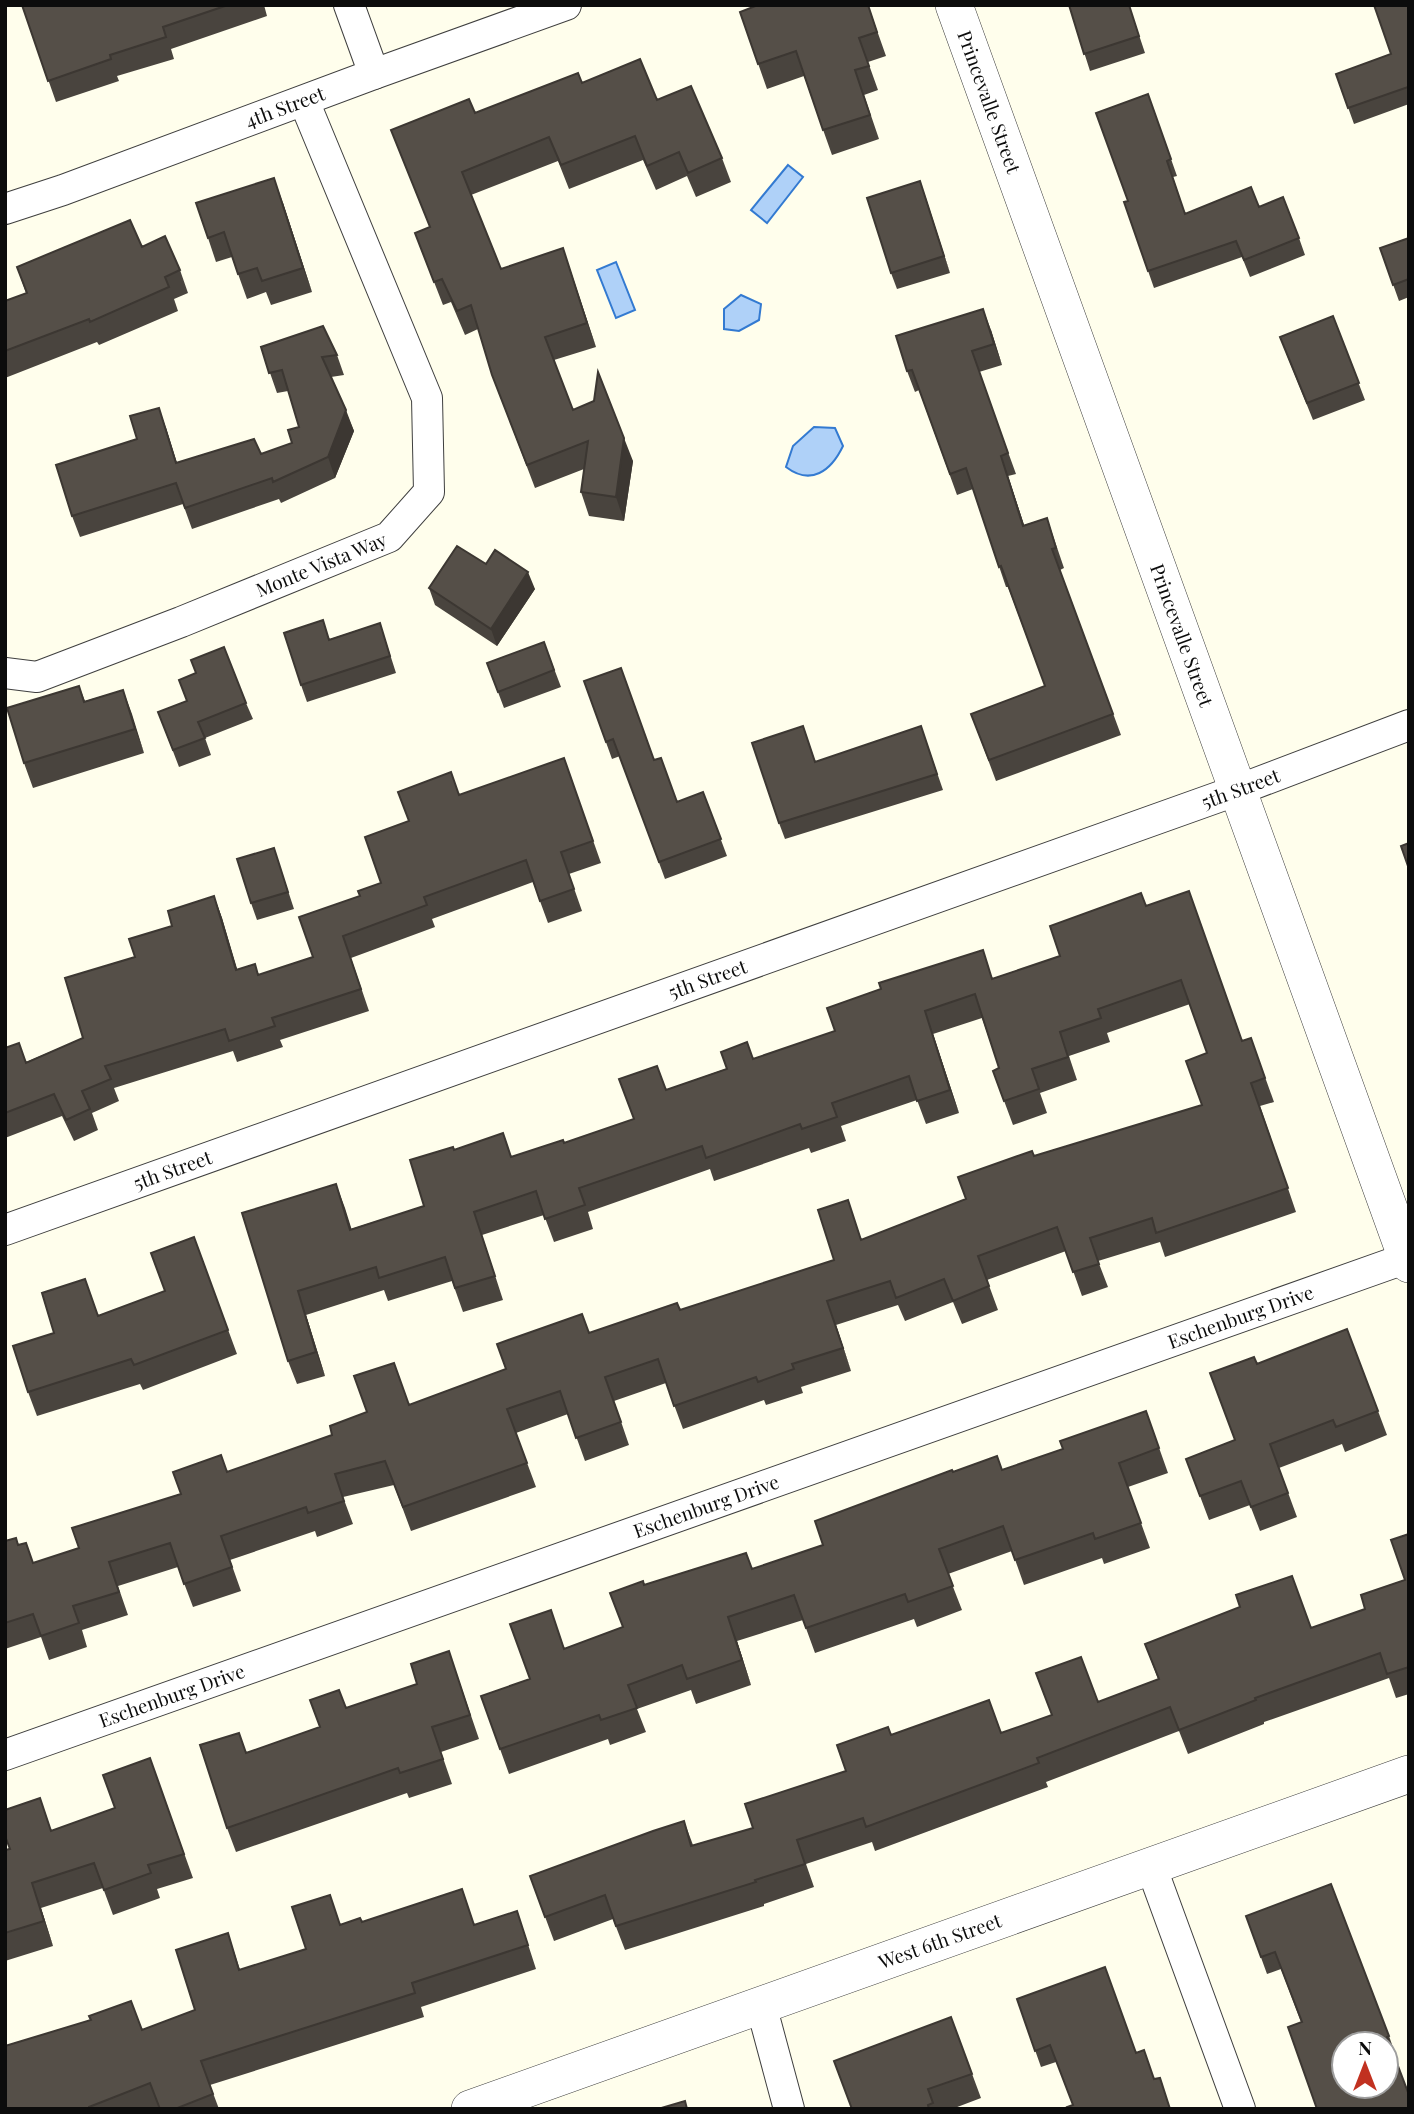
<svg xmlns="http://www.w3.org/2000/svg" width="1414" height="2114" font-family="'Playfair Display',serif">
  <rect width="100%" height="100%" fill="#fffeec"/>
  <path fill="#afd1f8" stroke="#337ad1" stroke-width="2" d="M788 165 803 177 767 223 751 210Z
    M616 262 635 310 616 318 597 270Z
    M741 295 761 304 759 320 739 331 724 329V309Z
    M814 427 835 428 843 446C831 471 811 486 786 467L793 446Z"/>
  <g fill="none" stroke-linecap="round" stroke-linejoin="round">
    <g stroke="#3f3f3f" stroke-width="32">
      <g id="minor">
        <path d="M349 5 374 74"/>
        <path id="s1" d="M5 209 63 190 374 74 566 5"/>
        <path id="s2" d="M5 673 37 677 181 622 389 537 429 492 427 398 304 101"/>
        <path id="s3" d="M5 1230 1238 790 1409 725"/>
        <path id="s4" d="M5 1755 1407 1258"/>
        <path d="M1151 1866 1240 2109"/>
        <path d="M761 2005 789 2109"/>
      </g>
    </g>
    <g stroke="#3f3f3f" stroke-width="38">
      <g id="tertiary">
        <path id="s5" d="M954 5 1409 1264"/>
        <path id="s6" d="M470 2109 1409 1774"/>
      </g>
    </g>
    <use href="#minor" stroke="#fff" stroke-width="30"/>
    <use href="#tertiary" stroke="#fff" stroke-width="37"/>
  </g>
  <path fill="#49443e" d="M22 5H264L267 16 171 49 174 59 117 76 119 81 56 102Z
    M868 5 886 56 868 62 878 90 864 95 879 139 832 155 804 76 767 89 740 12Z
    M1069 5H1129L1145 53 1090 71Z
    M1409 5V104L1354 124 1336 74 1391 54Z
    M582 83 657 100 722 158 731 182 696 197 687 176 656 190 643 160 569 189 558 161 471 195 501 269 571 272 596 347 554 360 573 410 633 461 624 521 589 516 581 492 584 469 535 488 492 375 478 329 465 335 451 302 443 305 415 233 430 227 391 130 475 113Z
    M1148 94 1177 176 1173 177 1185 214 1259 207 1299 238 1305 255 1250 277 1242 257 1154 288 1124 202 1128 201Z
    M920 181 950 273 897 289 891 273Z
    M283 203 312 292 271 305 266 292 247 299 232 257 216 262 208 238Z
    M1409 238V297L1399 301 1380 248Z
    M142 247 180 270 188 293 174 299 178 311 99 345 97 342 5 378V301L26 293 17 267Z
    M1333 316 1365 400 1313 420 1286 353Z
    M991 330 1002 365 979 372 1016 474 1008 476 1024 525 1047 518 1064 568 1060 570 1121 735 996 781 971 714 1045 686 1008 587H1006L973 489 957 495 919 390 915 392 907 371Z
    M261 347 337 355 344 375 331 377 354 431 335 478 281 503 279 499 192 529 183 504 80 537 72 516 137 439 166 428 177 463 261 454 292 443 299 427 288 391 277 393Z
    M486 564 535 589 497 646 435 605 429 588Z
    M380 623 396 673 307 702 301 685 330 639Z
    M544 642 561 687 504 708 487 663Z
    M179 680 246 703 253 719 205 738 211 755 179 767 158 712 187 701Z
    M584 681 654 760 677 802 703 792 727 856 665 879 620 756 612 759Z
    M79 686 85 701 123 690 144 753 33 788 24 763Z
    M921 726 943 790 785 839 779 823 815 762Z
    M564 758 601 863 569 874 582 911 548 923 533 882 432 919 435 927 351 958 369 1011 280 1040 283 1047 237 1062 233 1051 114 1088 119 1101 92 1113 98 1130 74 1141 62 1116 5 1138V1048L19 1043 26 1062 83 1038 135 957 172 926 214 896 222 918 237 970 259 975 313 957 360 896 381 883 409 821 459 795Z
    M274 848 294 909 257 920 251 903Z
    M1146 906 1243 1041 1251 1038 1274 1102 1260 1106 1296 1212 1165 1257 1160 1242 1098 1261 1108 1287 1082 1296 1066 1251 987 1280 998 1310 962 1324 953 1302 905 1321 898 1305 836 1325 851 1371 801 1387 803 1393 766 1405 764 1400 683 1429 666 1383 614 1401 629 1445 585 1461 568 1414 516 1433 536 1487 411 1531 394 1485 343 1497 353 1524 317 1537 315 1531 230 1560 241 1591 193 1607 178 1567 118 1586 128 1615 82 1630 87 1647 49 1660 41 1637 5 1649V1541L18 1545 33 1563 79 1548 181 1494 227 1472 332 1435 409 1405 506 1369 589 1333 680 1310 834 1260 862 1240 966 1199 1034 1156 1202 1105 1207 1053 1190 1004 1107 1033 1110 1042 1069 1056 1077 1080 1040 1093 1047 1113 1013 1125 993 1071 999 1068 982 1018 933 1034 959 1113 926 1124 917 1100 841 1126 846 1141 811 1153 809 1148 714 1181 710 1169 588 1212 593 1229 554 1242 544 1215 482 1235 503 1300 463 1312 452 1281 388 1301 384 1290 306 1315 325 1376 297 1384 288 1361 242 1213 336 1184 351 1229 424 1206 454 1150 503 1133 511 1157 564 1143 634 1119 666 1090 753 1059 1060 956Z
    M194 1237 237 1354 143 1390 140 1384 37 1416 28 1392 54 1333 165 1291Z
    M1257 1364 1378 1411 1387 1435 1345 1452 1342 1444 1279 1468 1297 1517 1260 1531 1250 1505 1209 1520 1186 1459 1235 1440Z
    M1146 1411 1168 1473 1128 1487 1150 1548 1104 1564 1102 1558 1024 1585 1012 1551 948 1574 962 1610 917 1627 914 1619 815 1653 803 1620 737 1641 751 1685 696 1704 691 1690 637 1709 646 1732 610 1745 608 1739 509 1774 481 1696 530 1679 565 1649 622 1627 644 1585 752 1569 823 1545 953 1472 997 1456 1002 1470 1063 1449Z
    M1409 1534V1694L1396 1698 1389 1678 1264 1722V1724L1188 1754 1179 1731 1046 1782 1048 1787 875 1851 872 1842 806 1864 814 1887 764 1904V1906L625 1950 613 1919 554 1941 530 1876 684 1821 693 1845 753 1828 846 1771 891 1735 1001 1733 1098 1702 1158 1679 1145 1644 1311 1628 1365 1609 1405 1580Z
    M449 1651 479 1739 441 1752 452 1784 409 1798 407 1793 236 1852 227 1828 247 1753 320 1727 346 1708 417 1684Z
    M150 1758 193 1878 157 1889 160 1898 113 1915 103 1888 41 1908 53 1946 5 1961V1850L52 1831 115 1808Z
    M1246 1916 1389 2036 1395 2053 1393 2054 1301 2022 1281 1969 1267 1974Z
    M362 1922 475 1925 525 1935 536 1969 421 2007 424 2017 210 2085 219 2109H159V2107L155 2109H5L142 2030 195 2010 228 1933 240 1970 306 1949 340 1924Z
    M1105 1967 1056 2062 1041 2067 1017 1999Z
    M951 2017 981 2098 952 2109H851Z"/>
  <path fill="#3c3732" d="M274 178 283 203 312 292 303 268Z
    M920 181 926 198 950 273 944 256Z
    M563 248 596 347 587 323Z
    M983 309 991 330 1002 365 994 344Z
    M159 408 166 428 183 484 176 463Z
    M346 410 354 431 335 478 328 457Z
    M624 438 633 461 624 521 616 497Z
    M1001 456 1008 476 1031 546 1023 526Z
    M528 572 535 589 497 646 491 629Z
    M123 690 132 714 144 753 135 729Z
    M214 896 222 918 244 992 236 970Z
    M925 1011 933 1034 959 1113 950 1090Z
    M336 1184 345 1208 359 1253 350 1230Z
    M298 1291 306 1315 325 1376 316 1352Z
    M827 1301 836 1325 851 1371 843 1348Z
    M728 1617 737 1641 751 1685 742 1660Z
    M32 1883 41 1908 53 1946 44 1921Z"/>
  <path fill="#554f48" stroke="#3c3732" stroke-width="2" fill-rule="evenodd" d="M22 5H228L163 27 166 37 110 55 111 59 48 81Z
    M758 5H868L877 32 859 38 869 66 855 70 870 115 823 130 796 51 758 64 740 12Z
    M1069 5H1129L1139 36 1084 54Z
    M1374 5H1409V89L1408 87 1348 108 1336 74 1391 54Z
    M640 59 657 100 691 86 722 158 688 173 679 152 647 166 635 136 561 165 549 137 462 172 501 269 563 248 587 323 545 337 573 410 594 401 598 372 624 438 616 497 581 492 588 441 527 465 492 375 471 305 457 311 442 279 434 282 415 233 430 227 391 130 469 99 475 113 578 73 582 83Z
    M1148 94 1171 159 1167 161 1185 214 1251 187 1259 207 1283 197 1299 238 1244 260 1236 241 1148 271 1124 202 1128 201 1096 113Z
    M274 178 303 268 262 281 257 268 238 274 224 232 208 238 196 203Z
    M920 181 944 256 891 273 867 198Z
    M130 220 142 247 165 236 180 270 165 277 169 287 90 322 89 319 5 351V301L27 293 17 267Z
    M1409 238V279L1393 285 1380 248Z
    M983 309 994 344 972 351 1008 453 1001 456 1023 526 1047 518 1056 548 1052 549 1113 714 989 760 971 714 1045 686 1001 566 999 567 966 468 950 474 912 370 907 371 896 336Z
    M1333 316 1359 383 1307 403 1280 337Z
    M323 326 337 355 322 357 346 410 328 457 273 482 272 478 185 508 176 483 72 516 56 465 137 439 130 416 159 408 176 463 254 439 261 454 292 443 288 430 299 427 282 370 269 373 261 347Z
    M457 546 486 564 495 550 528 572 491 629 429 588Z
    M323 620 329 640 380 623 390 656 301 685 284 633Z
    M544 642 554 670 498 692 487 663Z
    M224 647 246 703 198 722 205 738 173 750 158 712 187 701 179 680 196 673 191 660Z
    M621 668 654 760 661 758 677 802 703 792 721 839 659 862 613 739 606 742 584 681Z
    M79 686 84 702 123 690 135 729 24 763 7 708Z
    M803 726 815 762 921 726 937 774 779 823 752 743Z
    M564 758 593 841 561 852 574 889 540 901 526 860 424 897 427 905 343 936 361 989 272 1018 275 1026 229 1041 225 1029 105 1066 111 1079 82 1091 90 1109 66 1120 54 1094 5 1113V1048L19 1043 26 1063 83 1038 65 978 135 957 129 939 172 926 168 911 214 896 236 970 255 964 258 975 313 957 299 917 360 896 358 891 381 883 365 837 409 821 398 792 451 772 459 795Z
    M1409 843V869L1401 846Z
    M274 848 288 892 251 903 237 859Z
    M1189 891 1242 1041 1251 1038 1265 1078 1251 1083 1288 1188 1156 1233 1152 1218 1090 1238 1099 1264 1073 1272 1057 1227 978 1256 989 1286 953 1301 944 1279 896 1298 890 1281 827 1301 843 1348 792 1364 794 1369 758 1382 756 1377 674 1406 658 1359 605 1377 621 1422 576 1438 560 1391 507 1409 527 1463 403 1507 385 1461 335 1474 344 1501 308 1513 306 1507 221 1536 232 1567 184 1584 170 1543 109 1562 119 1592 73 1606 79 1623 41 1636 33 1614 5 1623V1541L16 1538 18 1545 26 1543 33 1563 79 1548 72 1528 181 1494 173 1472 221 1455 227 1472 332 1435 330 1426 367 1412 354 1376 394 1363 409 1405 506 1369 497 1344 582 1314 589 1333 677 1303 680 1310 834 1260 818 1210 848 1200 861 1240 966 1199 958 1177 1032 1151 1034 1156 1202 1105 1186 1061 1207 1053 1181 980 1098 1009 1101 1018 1060 1032 1068 1057 1032 1069 1039 1089 1004 1101 993 1071 999 1068 975 994 925 1011 950 1090 917 1101 909 1076 832 1103 837 1117 802 1129 800 1124 706 1158 702 1146 579 1188 585 1205 545 1219 536 1191 474 1212 495 1276 455 1288 445 1257 379 1278 376 1267 298 1291 316 1352 288 1361 242 1213 336 1184 350 1230 424 1206 410 1160 453 1147 454 1150 503 1133 511 1157 563 1140 564 1143 634 1119 619 1079 657 1066 666 1090 727 1069 721 1052 747 1042 753 1059 835 1031 827 1008 881 989 879 983 983 950 992 979 1060 956 1050 926 1141 893 1146 906Z
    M194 1237 228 1330 134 1365 131 1359 28 1392 13 1346 54 1333 42 1293 85 1279 98 1316 165 1291 151 1253Z
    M1347 1329 1378 1411 1336 1427 1333 1420 1270 1444 1288 1493 1251 1507 1241 1481 1200 1496 1186 1459 1235 1440 1210 1373 1254 1357 1257 1364Z
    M1146 1411 1159 1448 1119 1463 1141 1523 1095 1539 1093 1533 1015 1560 1003 1526 939 1549 953 1586 908 1602 905 1594 806 1628 794 1595 728 1617 742 1660 687 1679 682 1665 628 1685 637 1708 601 1720 599 1715 500 1749 481 1696 530 1679 510 1624 551 1610 564 1649 623 1627 610 1593 643 1581 644 1585 746 1553 752 1569 823 1545 815 1521 952 1470 953 1472 997 1456 1002 1470 1063 1449 1060 1441Z
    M1409 1534V1667L1387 1674 1380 1653 1255 1698 1256 1700 1179 1730 1170 1707 1037 1758 1039 1763 866 1827 863 1818 797 1840 805 1864 755 1880 756 1882 616 1926 605 1895 545 1917 530 1876 653 1831 684 1821 691 1846 753 1828 745 1804 846 1771 837 1745 888 1727 891 1735 989 1700 1001 1733 1052 1715 1036 1673 1081 1657 1098 1702 1159 1679 1145 1644 1240 1607 1236 1595 1292 1576 1311 1628 1365 1609 1361 1595 1405 1580 1391 1540Z
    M449 1651 470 1715 432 1727 443 1759 400 1773 398 1768 227 1828 200 1745 239 1733 246 1753 320 1727 310 1700 339 1690 346 1708 417 1684 411 1664Z
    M150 1758 184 1854 148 1865 151 1873 104 1890 94 1863 32 1883 44 1921 5 1933V1850L10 1849 5 1836V1810L40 1798 51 1831 115 1808 103 1775Z
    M1331 1884 1389 2036 1387 2037 1409 2095V2109H1317L1288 2027 1302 2022 1275 1952 1261 1957 1246 1916ZM1344 2044H1386V2086H1344Z
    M462 1889 474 1925 517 1911 528 1945 412 1983 415 1993 201 2061 213 2094 175 2109H160L150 2083 89 2107V2109H5V2046L91 2020 89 2016 131 2001 142 2030 195 2010 176 1950 228 1933 239 1970 306 1949 292 1907 330 1895 340 1925 360 1918 362 1922Z
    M1105 1967 1136 2053 1144 2050 1154 2079 1160 2078 1170 2109H1068L1067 2107 1073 2105 1050 2045 1035 2051 1017 1999Z
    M951 2017 972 2074 928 2089 933 2103 928 2105 929 2109H852L834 2061Z
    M685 2101 687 2109H658Z"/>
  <g text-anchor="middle" stroke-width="7" stroke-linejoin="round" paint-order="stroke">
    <g font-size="19" fill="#0c0c0c" stroke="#fff">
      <text dy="7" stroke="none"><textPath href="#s5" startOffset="103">Princevalle Street</textPath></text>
      <text dy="7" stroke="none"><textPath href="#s1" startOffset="298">4th Street</textPath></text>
      <text dy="7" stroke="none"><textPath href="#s2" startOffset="338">Monte Vista Way</textPath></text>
      <text dy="7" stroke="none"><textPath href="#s5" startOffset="670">Princevalle Street</textPath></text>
      <text dy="7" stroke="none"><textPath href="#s3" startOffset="1312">5th Street</textPath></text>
      <text dy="7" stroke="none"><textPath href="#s3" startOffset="746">5th Street</textPath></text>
      <text dy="7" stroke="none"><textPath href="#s3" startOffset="178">5th Street</textPath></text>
      <text dy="7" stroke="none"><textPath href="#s4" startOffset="1311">Eschenburg Drive</textPath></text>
      <text dy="7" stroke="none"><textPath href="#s4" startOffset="744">Eschenburg Drive</textPath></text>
      <text dy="7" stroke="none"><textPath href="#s4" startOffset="177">Eschenburg Drive</textPath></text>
      <text dy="7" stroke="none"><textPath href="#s6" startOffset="499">West 6th Street</textPath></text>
    </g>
  </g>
  <rect width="1414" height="2114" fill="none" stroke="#0c0c0c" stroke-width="14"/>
  <g transform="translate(1365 2065)"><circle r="33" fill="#ffffff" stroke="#9e9e9e" stroke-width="2"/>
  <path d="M0-5L12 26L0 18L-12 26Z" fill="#c13120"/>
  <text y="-10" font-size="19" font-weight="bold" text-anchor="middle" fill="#0c0c0c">N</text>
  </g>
</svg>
